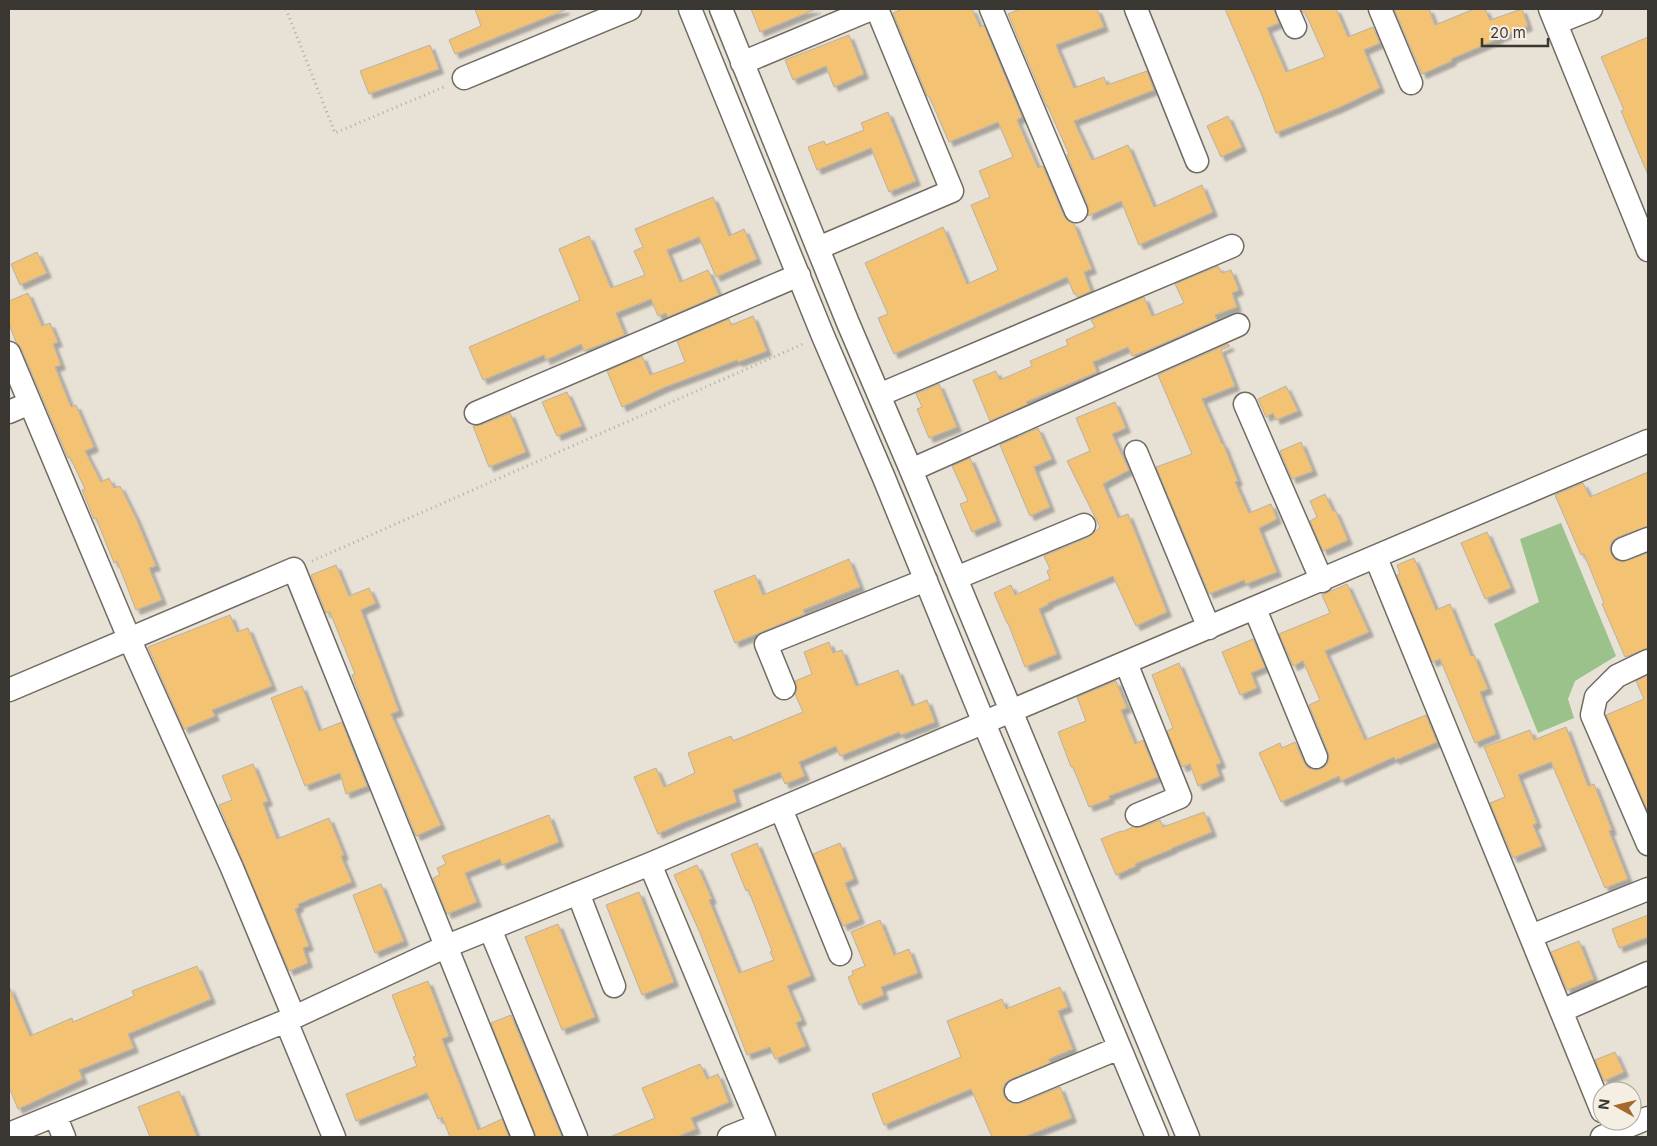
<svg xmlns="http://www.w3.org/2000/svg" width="1657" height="1146" font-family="Inter,sans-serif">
  <defs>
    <filter id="shadow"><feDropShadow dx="4.5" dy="4.5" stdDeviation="1" flood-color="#0004"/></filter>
  </defs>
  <rect width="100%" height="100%" fill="#e7e1d6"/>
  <path fill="#9ac28a" d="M1561 523 1616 656 1575 681 1568 699 1574 718 1538 733 1494 624 1539 602 1520 539Z"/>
  <path fill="#f3c272" stroke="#b8b1a7" filter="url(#shadow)" d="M475 9H565V10L455 54 449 40 481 26Z
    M751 9H816L760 32Z
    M902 9H972L980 27 984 25 1022 117 1017 120 1038 168 1043 166 1064 216 1068 221 1074 224 1092 269 1084 272 1091 291 1078 297 1076 294H1074L1067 277 894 354 878 318 888 314 865 263 943 227 967 284 998 270 971 205 990 197 979 171 1013 157 998 122 949 142 929 96H927L926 93 893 13Z
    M1020 9H1097L1104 27 1056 45 1074 88 1104 77 1107 85 1147 71 1154 90 1074 121 1092 160 1128 145 1154 207 1202 185 1213 212 1139 245 1121 201 1088 216V206L1067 155 1069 154 1048 107H1047L1008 14Z
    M1225 9H1274L1279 23 1267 28 1286 72 1325 57 1305 12 1303 13 1301 9H1336L1348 37 1373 27 1380 43 1364 50 1380 88 1338 108 1276 133 1261 93Z
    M1394 9H1429L1435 25 1474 9H1485L1490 20 1522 9 1528 26 1498 38V39L1451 59 1452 61 1422 74Z
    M849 35 864 74 834 87 826 66 793 80 785 60Z
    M1648 37V175L1621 111 1624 110 1601 57Z
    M430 45 439 69 369 94 360 71Z
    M888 112 916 181 889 192 871 148 817 170 808 147 824 141 826 145 864 130 861 123Z
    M1228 116 1242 147 1221 157 1207 126Z
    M713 197 729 236 744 229 757 259 716 277 699 237 667 250 680 282 708 270 719 295 668 317 666 313 658 316 651 299 616 313 625 335 584 351 581 344 546 360 544 355 483 380 469 347 580 300 559 249 589 236 611 288 645 275 634 251 643 247 635 229Z
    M37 252 47 273 20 285 11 264Z
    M1218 266 1222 273 1231 270 1239 290 1232 293 1237 307 1215 315 1217 320 1148 350 1132 356 1128 347 1093 362 1097 372 1026 402 1028 404 990 421 973 380 996 371 1000 380 1032 366 1030 361 1068 345 1066 340 1095 327 1091 320 1144 297 1152 316 1184 303 1175 284Z
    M28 293 42 326 50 323 58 342 53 344 61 365 55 367 71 407 76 405 94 447 85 451 101 482 109 478 114 488 120 486 136 518 156 566 149 568 162 600 136 610 117 561 114 563 96 518 94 519 82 490 85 489 70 457 68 458 21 348 16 342 9 324V301Z
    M753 316 767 351 738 362 737 360 665 387 622 407 607 371 642 356 650 375 685 362 677 341 729 319 731 325Z
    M1228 344 1230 346 1221 350 1235 386 1202 399 1222 444 1223 443 1238 481 1235 482 1249 513 1271 504 1277 519 1259 528 1277 572 1246 584 1244 580 1209 594 1156 467 1192 454 1158 375Z
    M939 384 957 427 929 438 917 409 922 407 916 394Z
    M1286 386 1298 411 1276 420 1273 413 1266 417 1258 399Z
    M567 392 582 426 557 436 542 402Z
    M1115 402 1126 428 1112 434 1129 470 1103 484 1118 518 1128 514 1167 612 1136 626 1113 576 1048 603 1049 604 1039 609 1057 654 1025 667 1008 623H1007L994 593 1011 585 1015 595 1050 579 1047 571 1050 569 1044 556 1089 537 1100 527 1067 461 1090 451 1076 418Z
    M510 413 526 452 489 467 473 426 481 425Z
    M1038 428 1052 459 1034 467 1050 507 1030 516 1000 445Z
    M1301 442 1313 471 1292 479 1280 451Z
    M970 458 997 521 972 532 960 504 968 501 952 466Z
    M1648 472V526L1618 537 1612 541 1610 548 1611 553 1615 559 1622 562 1648 553V648L1625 657 1602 604 1604 603 1584 554 1581 555 1555 495 1583 483 1590 497Z
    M1325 494 1333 511 1335 510 1348 540 1323 551 1310 521 1317 517 1310 501Z
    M1487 532 1511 588 1485 599 1461 543Z
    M1414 558 1436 610 1450 604 1471 656 1474 655 1488 689 1480 692 1496 734 1475 743 1440 659 1432 662 1397 575 1400 574 1397 565Z
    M849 559 860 587 803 610 805 614 735 643 714 591 755 575 763 595Z
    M336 565 349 596 369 588 376 603 361 610 399 711 391 714 441 825 416 836 366 712 352 675 355 674 330 612 326 613 311 575Z
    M1347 584 1369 632 1325 651 1365 740 1426 715 1437 742 1395 760 1394 757 1341 781 1339 776 1281 802 1259 753 1280 743 1282 748 1295 742 1304 762 1308 768 1315 770 1321 769 1327 765 1329 758 1328 752 1309 705 1320 700 1303 661 1293 666 1279 634 1330 613 1322 595Z
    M230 615 237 632 248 628 272 686 212 710 215 716 184 729 148 647Z
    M1253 639 1265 667 1251 673 1257 688 1240 695 1222 652Z
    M829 642 833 653 842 650 856 686 898 670 912 706 927 700 935 722 901 735 899 732 840 756 836 746 799 762 805 776 785 784 780 772 733 790 737 802 682 823 658 834 634 777 656 768 664 787 695 773 688 753 731 736 733 741 803 712 795 694 797 689 795 681 812 674 804 652Z
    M1179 663 1221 763 1216 765 1220 776 1198 786 1190 764 1182 767 1167 731 1173 728 1152 675Z
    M1648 675V812L1606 715 1644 699 1636 681Z
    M1116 681 1127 708 1121 710 1135 744 1143 740 1158 777 1109 796 1110 799 1089 807 1073 767H1071L1058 732 1086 721 1077 697Z
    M302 686 319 731 342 722 367 786 346 794 340 773 305 786 271 698Z
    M1566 727 1588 786 1594 784 1612 830 1609 831 1628 879 1605 888 1551 762 1518 775 1537 823 1533 825 1542 846 1513 858 1490 803 1505 797 1484 747 1530 730 1534 740Z
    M253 764 268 801 263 803 277 839 329 818 344 855 341 856 352 882 298 904 299 907 295 909 309 946 303 948 308 963 289 971 219 805 232 800 222 776Z
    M1204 812 1212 832 1172 848V849L1135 864 1136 866 1116 875 1101 839 1121 831 1122 832 1133 827H1142L1160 820 1163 827Z
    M549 815 559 842 502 865 500 859 465 873 477 902 447 914 433 878 440 875 437 868 446 864 442 856Z
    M757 843 811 976 787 986 802 1020 796 1023 806 1046 775 1059 770 1047 747 1055 700 933 674 875 697 865 712 899 709 900 739 973 774 960 770 952 772 951 748 889 746 891 731 854Z
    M840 843 854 879 845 883 860 919 843 926 813 854Z
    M381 884 404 941 375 953 353 895Z
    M639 892 674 982 642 995 606 905Z
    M1648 915V937L1619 948 1612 929Z
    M880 920 894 955 909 949 918 973 881 987 884 995 859 1005 848 977 853 975 852 971 865 966 851 932Z
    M558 924 595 1017 562 1030 525 937Z
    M1579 941 1594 979 1567 990 1551 952Z
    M197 966 211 999 128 1034 134 1048 79 1070 83 1079 18 1109 9 1087V986L30 1036 72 1018 73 1022 134 996 132 991Z
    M428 981 449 1036 442 1039 478 1130 502 1119 509 1137H450L442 1117 438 1119 427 1093 356 1121 346 1094 417 1066 413 1057 416 1056 392 995Z
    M1060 987 1068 1007 1058 1011 1073 1049 1049 1059 1050 1063 1011 1079 1005 1083 1003 1090 1004 1096 1008 1101 1015 1104 1021 1103 1060 1087 1072 1118 1024 1137H992L971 1089 884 1125 872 1094 961 1057 947 1021 1002 999 1006 1009Z
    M511 1015 562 1137H536L491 1023Z
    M1615 1052 1624 1072 1604 1081 1595 1060Z
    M700 1064 707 1079 718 1074 729 1102 691 1118 696 1129 677 1137H610L655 1118 642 1088Z
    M179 1091 197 1137H150L138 1107Z"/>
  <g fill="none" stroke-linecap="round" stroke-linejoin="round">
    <g stroke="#716b62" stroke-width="25">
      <path id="minor" d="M690 9 823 336 884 478 984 723 1157 1137
        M721 9 848 323 911 470 1188 1137
        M991 9 1076 211
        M1136 9 1197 161
        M1287 9 1295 27
        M1380 9 1411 83
        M1550 9 1648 250
        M1556 23 1591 9
        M742 63 871 9
        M464 78 630 9
        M818 248 952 191 877 9
        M9 353 129 638 232 868 294 1017
        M879 395 1232 246
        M1245 404 1322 581
        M9 412 30 403
        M476 413 799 275
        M1136 452 1209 628
        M911 470 1238 325
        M1623 549 1648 539
        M1376 558 1602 1111
        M956 578 1084 525
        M1255 609 1316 757
        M1648 661 1617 676 1596 697 1592 715 1648 844
        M1126 663 1180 797 1137 815
        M784 688 766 644 926 580
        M9 690 294 569 523 1137
        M781 809 840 954
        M650 864 764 1137
        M578 893 614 986
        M490 929 576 1137
        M1531 936 1648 889
        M1561 1011 1648 973
        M286 1021 334 1137
        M1016 1091 1119 1048
        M55 1115 64 1137
        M9 1134 286 1021 447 946 650 864 1648 441
        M729 1137 759 1125
        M1602 1137 1648 1118"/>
    </g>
    <path stroke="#b2ada4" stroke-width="3" stroke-dasharray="1 4" stroke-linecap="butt" d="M286 9 335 133 446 86
      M312 561 803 344"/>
    <use href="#minor" stroke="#fff" stroke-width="22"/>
  </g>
  <rect width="1657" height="1146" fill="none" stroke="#3a3733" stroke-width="20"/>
  <g transform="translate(1617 1106) rotate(278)"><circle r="24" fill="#f5eee3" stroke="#aaa59d"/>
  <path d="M0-4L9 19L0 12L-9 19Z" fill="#a56a2b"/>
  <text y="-8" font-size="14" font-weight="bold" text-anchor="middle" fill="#3a3733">N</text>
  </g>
  <path d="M1482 38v8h66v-8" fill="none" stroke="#3a3733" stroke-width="2.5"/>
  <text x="1490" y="38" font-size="15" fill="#3a3733" stroke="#f5eee3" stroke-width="4" paint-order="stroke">20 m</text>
</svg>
